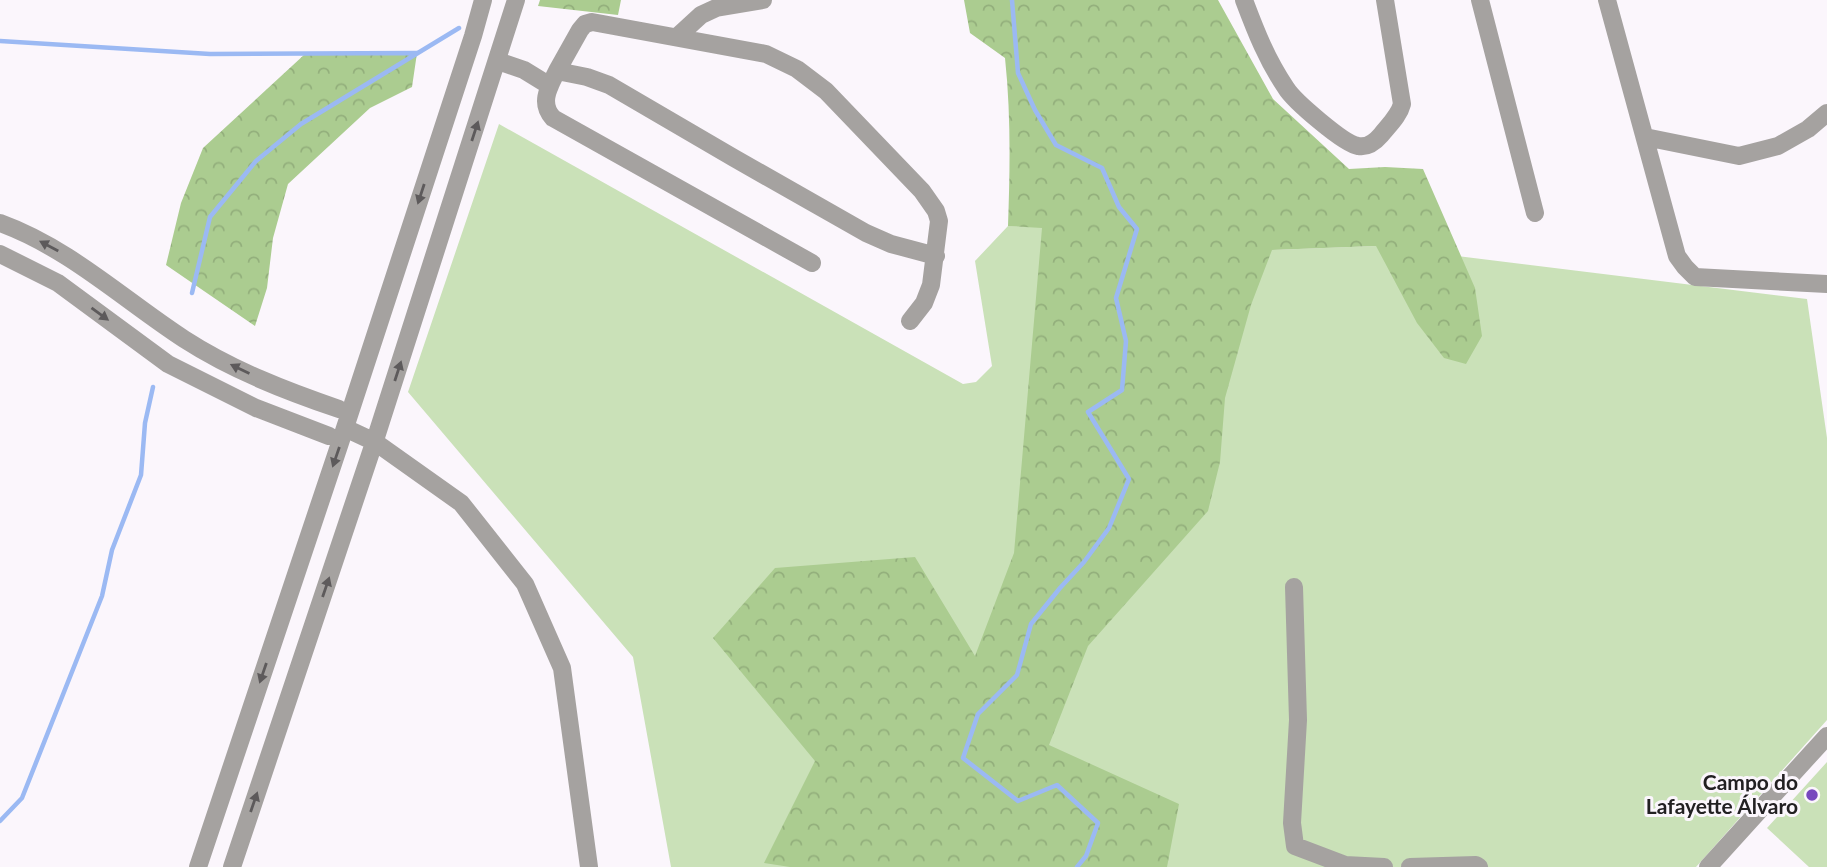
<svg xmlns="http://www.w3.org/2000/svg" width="1827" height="867" font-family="Lato,sans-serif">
  <defs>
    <pattern id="forest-crowns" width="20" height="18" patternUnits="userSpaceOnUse" patternTransform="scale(1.75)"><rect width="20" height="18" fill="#abcc90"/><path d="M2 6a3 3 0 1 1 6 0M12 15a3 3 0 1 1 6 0" fill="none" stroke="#93af7c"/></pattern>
  </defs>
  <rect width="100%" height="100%" fill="#fbf6fc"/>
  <path fill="#cae1b8" d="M499 124 963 384 976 382 992 366 975 261 1008 226 1137 229 1272 250 1376 246 1807 299 1827 438V720L1696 867H671L633 657 408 392Z
    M1827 762V867H1809L1767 828Z"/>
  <path fill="url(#forest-crowns)" d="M540 0H621L618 15 538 6Z
    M964 0H1218L1273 99 1349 169 1385 167 1423 169 1475 288 1482 336 1466 364 1444 358 1417 323 1376 246 1272 250 1251 305 1225 398 1220 462 1208 511 1088 646 1049 745 1179 804 1167 867H790L764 863 815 761 713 638 775 568 915 557 975 656 1014 553 1042 228 1008 226C1010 170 1011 114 1005 58L970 33Z
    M417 53 412 87 370 108 288 184 273 238 267 288 255 326 166 265 181 203 203 148 305 54Z"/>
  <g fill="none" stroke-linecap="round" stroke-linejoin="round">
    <path stroke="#9bb9f3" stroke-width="4.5" d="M1012 0 1018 73 1035 110 1056 145 1102 168 1119 207 1137 229 1116 298 1126 341 1122 390 1088 412 1129 479 1109 528 1084 562 1060 588 1031 624 1017 675 978 714 963 758 1018 801 1057 785 1098 823 1086 856 1077 867
      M0 41 210 54 417 53
      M192 293 210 217 256 161 301 124 459 28
      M0 821 22 798 102 596 112 550 141 475 145 423 153 387"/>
    <path stroke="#a5a2a0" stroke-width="18" d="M1244 0C1256 32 1267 60 1286 88 1294 101 1344 144 1358 146 1368 148 1375 142 1381 135 1389 125 1399 116 1402 104L1385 0
      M1480 0 1535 213
      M1607 0 1677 256 1685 267 1695 277 1827 284
      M677 37 701 15 716 8 763 0
      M498 61 524 70 550 86
      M557 71 580 30 585 24 592 22 766 54 797 69 826 91 922 191 936 211 939 221 931 285 924 303 910 321
      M1645 137 1739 156 1778 146 1808 129 1827 113
      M0 223C69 248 124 300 184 339 232 370 286 391 339 409
      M0 254 58 283 168 364 256 408 329 436
      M812 263 553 118C539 103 549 87 557 71L587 77 609 85 734 158 866 233 891 244 936 256
      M345 428 375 442 461 503 525 584 562 668 589 867
      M1294 587 1298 720 1292 823 1295 846 1345 865 1384 867
      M198 867 340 443 473 36 483 0
      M232 867 377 434 516 0
      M1410 867 1476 865 1479 867
      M1708 867 1827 736"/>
  </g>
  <defs><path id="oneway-solid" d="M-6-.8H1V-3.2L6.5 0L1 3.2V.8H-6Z" transform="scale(1.75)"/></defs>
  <g fill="#5d5a5b">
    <use href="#oneway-solid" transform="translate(475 131) rotate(-72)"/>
    <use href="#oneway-solid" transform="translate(421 194) rotate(108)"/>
    <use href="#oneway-solid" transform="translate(49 246) rotate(-152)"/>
    <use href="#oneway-solid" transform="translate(100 314) rotate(36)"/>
    <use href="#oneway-solid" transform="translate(240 369) rotate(-154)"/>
    <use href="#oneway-solid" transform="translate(398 371) rotate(-72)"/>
    <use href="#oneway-solid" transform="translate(336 457) rotate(109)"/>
    <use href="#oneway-solid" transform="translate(326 587) rotate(-71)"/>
    <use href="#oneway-solid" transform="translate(263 673) rotate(109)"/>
    <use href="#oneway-solid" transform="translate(254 802) rotate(-71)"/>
  </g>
  <circle fill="#7747be" stroke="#fbf6fc" stroke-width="2.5" cx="1812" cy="795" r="7"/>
  <g text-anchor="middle" stroke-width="6" stroke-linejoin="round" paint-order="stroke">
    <g font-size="21" font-weight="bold" fill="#222022" stroke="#fbf6fc" text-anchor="end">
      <text x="1798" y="790">Campo do<tspan x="1798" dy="24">Lafayette Álvaro</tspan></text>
    </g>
  </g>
</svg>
